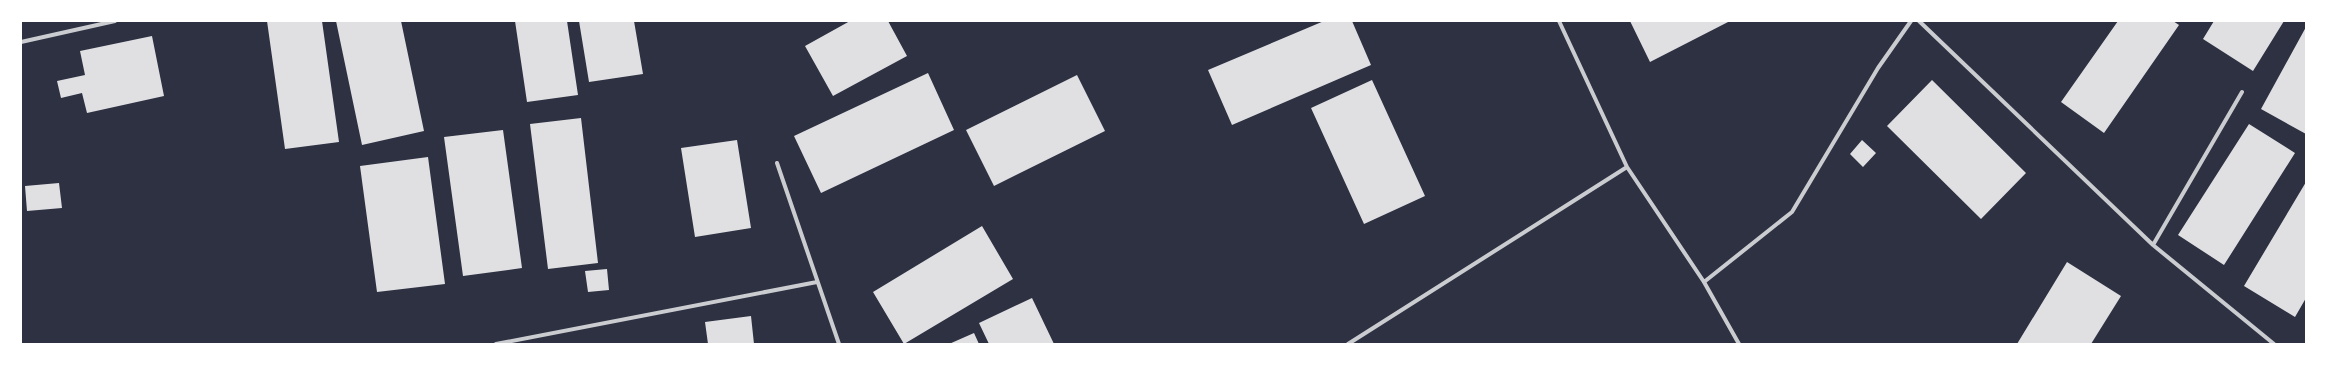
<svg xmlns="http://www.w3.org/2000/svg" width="2327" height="365" font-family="'Nunito Sans',sans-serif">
  <rect width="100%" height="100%" fill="#2d3142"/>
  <path fill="#e0e0e3" d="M267 21H322L339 142 285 149Z
    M336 21H401L424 131 362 145Z
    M515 21H567L578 95 527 102Z
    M579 21H634L643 74 589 82Z
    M850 21H888L907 56 833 96 805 46Z
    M1324 21H1352L1371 65 1232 125 1208 70Z
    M1630 21H1730L1650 62Z
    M2118 21H2173L2179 25 2104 133 2061 102Z
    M2214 21H2284L2253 71 2203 39Z
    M2306 27V134L2261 109Z
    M152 36 164 96 87 113 82 93 61 98 57 81 85 75 80 51Z
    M928 73 954 130 821 193 794 136Z
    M1077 75 1105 131 994 186 966 130Z
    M1372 80 1425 196 1364 224 1311 108Z
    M1932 80 2026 173 1981 219 1887 126Z
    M581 118 598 263 548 269 530 124Z
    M2249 124 2295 153 2224 265 2178 235Z
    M503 130 522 268 463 276 444 137Z
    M737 140 751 228 695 237 681 148Z
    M1862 140 1876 153 1863 167 1850 154Z
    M428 157 445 284 377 292 360 166Z
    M2306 182V298L2295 317 2244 286Z
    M59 183 62 208 27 211 25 186Z
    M982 226 1013 279 904 344 873 292Z
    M2067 262 2121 296 2091 344H2017Z
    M607 269 609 290 588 292 585 271Z
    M1032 298 1054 344H989L979 323Z
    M751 316 754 344H708L705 322Z
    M974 333 979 344H949Z"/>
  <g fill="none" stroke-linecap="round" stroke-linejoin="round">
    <path stroke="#caccd0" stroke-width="4" d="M1559 21 1627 167 1704 282 1739 344
      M1919 21 2153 245 2274 344
      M21 42 115 21
      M777 163 839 344
      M2153 245 2242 92
      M1704 282 1792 212 1878 68 1911 21
      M496 344 817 282
      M1348 344 1627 167"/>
  </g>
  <rect width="2327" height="365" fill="none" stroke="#ffffff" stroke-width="44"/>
</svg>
